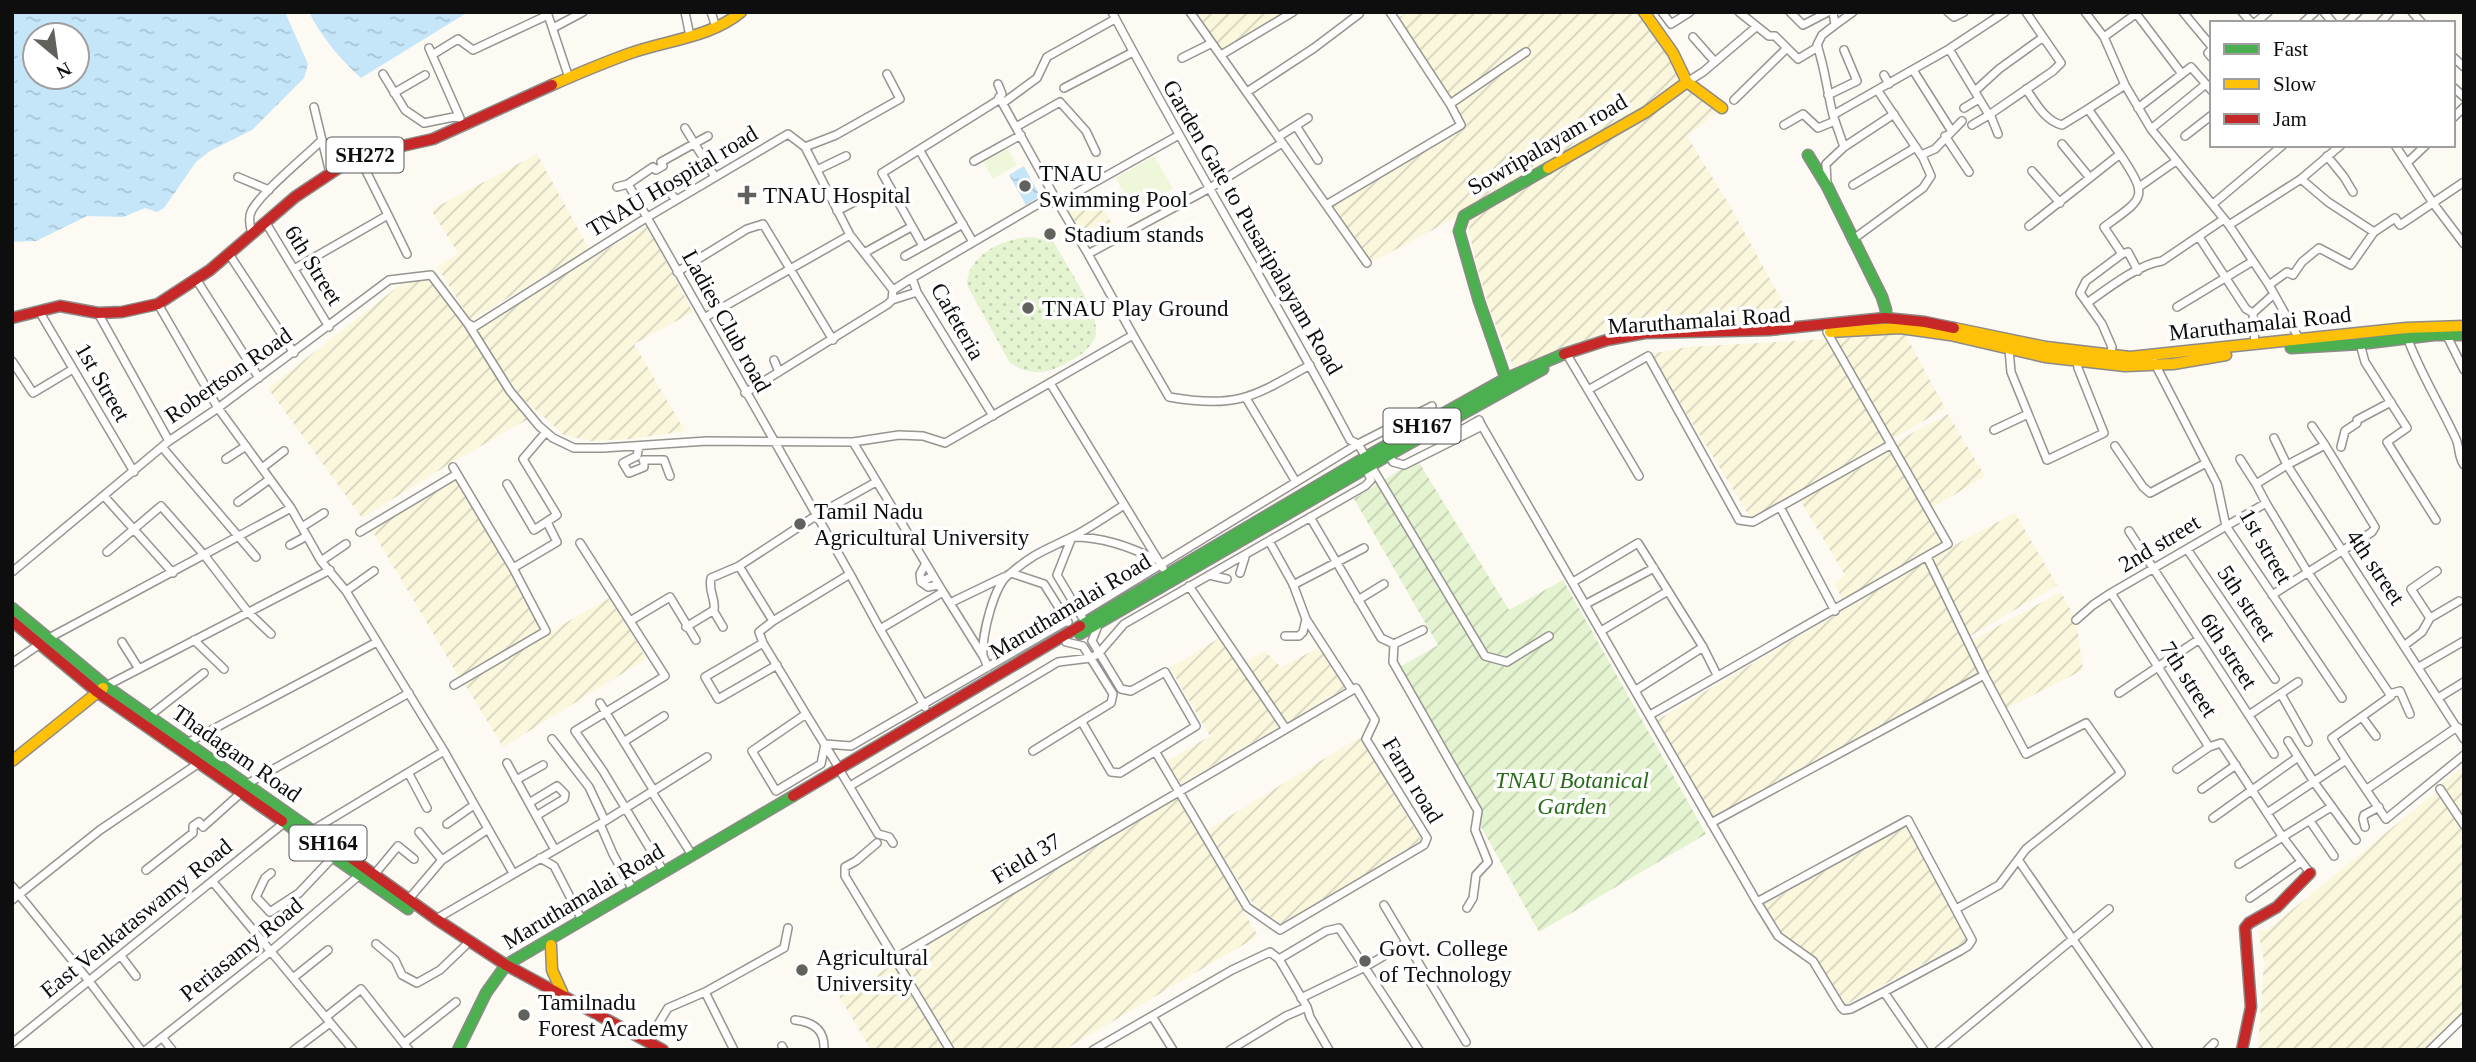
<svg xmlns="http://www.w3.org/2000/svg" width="2476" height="1062" font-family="'Times New Roman',serif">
  <defs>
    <pattern id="farmland-furrows" width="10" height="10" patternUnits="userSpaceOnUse" patternTransform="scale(1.75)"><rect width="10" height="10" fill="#faf7dd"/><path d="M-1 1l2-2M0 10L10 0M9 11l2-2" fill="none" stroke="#d5d3bc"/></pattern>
    <pattern id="grass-dots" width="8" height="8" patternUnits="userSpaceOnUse" patternTransform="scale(1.75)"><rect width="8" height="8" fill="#e4f3d0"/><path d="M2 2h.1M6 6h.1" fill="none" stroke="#c2cfb1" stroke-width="1.8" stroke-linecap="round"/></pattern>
    <pattern id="garden-furrows" width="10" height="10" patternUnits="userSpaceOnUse" patternTransform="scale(1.75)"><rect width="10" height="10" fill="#e4f3d0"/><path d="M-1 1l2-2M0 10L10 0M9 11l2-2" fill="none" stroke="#c2cfb1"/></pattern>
    <pattern id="water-ripples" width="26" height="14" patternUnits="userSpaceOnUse" patternTransform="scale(1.75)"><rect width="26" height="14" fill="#c5e6f9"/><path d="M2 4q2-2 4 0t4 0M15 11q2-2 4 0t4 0" fill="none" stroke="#a8c4d4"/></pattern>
  </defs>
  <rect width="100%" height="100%" fill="#fcfaf2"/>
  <path fill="url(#farmland-furrows)" d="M1195 12H1286L1222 50Z
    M1408 12H1639L1672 59 1683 82 1455 218 1370 263 1326 205 1461 125 1395 20Z
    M1687 82 1722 108 1687 136 1734 213 1792 320 1621 328 1601 333 1515 370 1491 314 1475 259 1469 230 1471 219Z
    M537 154 589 249 471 320 437 267 458 253 431 210Z
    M1091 189 1119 235 1090 251 1063 204Z
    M647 226 693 312 634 344 685 431 631 439 591 441 564 435 522 398 474 327Z
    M424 275 438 283 528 419 451 463 362 518 268 388 409 278Z
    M1905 334 1945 408 1888 442 1831 339Z
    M1827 339 1887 446 1946 541 1844 601 1834 584 1845 575 1798 497 1753 522 1650 354 1688 347Z
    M1948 414 1985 476 1929 510 1890 445Z
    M457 476 543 628 459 677 370 527Z
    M2015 513 2057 585 1967 638 1928 559Z
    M1926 561 1979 673 1712 819 1657 720Z
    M2061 592 2076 620 2083 670 2003 710 1969 642Z
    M613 596 646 659 503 747 463 681Z
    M1226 634 1245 663 1265 651 1281 667 1324 645 1353 684 1181 784 1167 761 1210 736 1170 668Z
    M1360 737 1422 841 1282 924 1255 907 1207 830Z
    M2464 766V819L2441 784Z
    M2437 791 2464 832V1013L2427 1050H2258L2264 961 2258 929 2266 931Z
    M1177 797 1258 936 1064 1050H956L901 959Z
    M1907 826 1962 925 1967 941 1845 1005 1815 957 1779 932 1763 905Z
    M894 964 945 1050H871L839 996Z"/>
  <path fill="url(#grass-dots)" d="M1032 237 1052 241 1056 246C1067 267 1099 311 1096 334 1093 349 1073 360 1061 366 1041 375 1028 374 1010 363L967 285C967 253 1006 238 1032 237Z"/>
  <path fill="url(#garden-furrows)" d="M1417 459 1509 610 1563 580 1706 834 1539 932 1395 670 1438 645 1354 499Z"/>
  <path fill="#eff7da" d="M1006 146 1017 165 993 179 982 159Z
    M1154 156 1173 189 1134 210 1116 178Z"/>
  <path fill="url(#water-ripples)" fill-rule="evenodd" d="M12 12H285L308 64 304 78 252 130 210 151 196 162 164 208 157 212 145 208 123 217 87 216 36 241 12 242ZM35 35H77V77H35Z
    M309 12H468L361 78C341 60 321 37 309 12Z
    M1024 166 1040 196 1026 205 1009 175Z"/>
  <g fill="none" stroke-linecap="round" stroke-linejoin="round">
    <path stroke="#d8d7d0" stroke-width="7" stroke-dasharray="7 3.5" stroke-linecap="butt" d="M1432 406 1449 437"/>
    <g stroke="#959491" stroke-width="10">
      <path id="street" d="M547 12 569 78
        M685 12 690 36
        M711 12 716 27
        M1112 12C1188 156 1274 296 1350 440L1358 444 1485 656 1507 662 1549 636
        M1190 12 1367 263
        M1390 12 1450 104
        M1662 12 1671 24 1690 12
        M1739 12 1769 36H1775L1798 59 1818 47
        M1790 12 1803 25 1828 12
        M1948 12 1954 17 1964 12
        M2085 12 2104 37 2125 85 2151 129 2229 225
        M2135 12 2182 74
        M2183 12 2212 47
        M2242 12 2252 23
        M2324 12 2333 23
        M2412 12 2422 23
        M2255 23 2268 12
        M2303 23 2315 12
        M2346 23 2358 12
        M2380 23 2390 12
        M1835 25 1853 12
        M553 28 583 12
        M1693 37 1715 62
        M2104 37 2137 13
        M429 48 460 118
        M1949 49 1989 115 2053 71 2061 63 2026 12
        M2212 49 2208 53 2212 58
        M432 55 458 39 473 50 548 15
        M1221 55 1293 12
        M2453 57 2464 67
        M1182 58 1212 43
        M1913 70 1951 130
        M383 74 405 110 424 123 459 116
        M1884 75 1889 84
        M1687 82 1703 72 1756 27
        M2453 87 2464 97
        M1064 88 1133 52
        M2026 89C2036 103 2045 121 2062 125L2088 109
        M1975 91 1999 69 2042 38
        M1247 92 1314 48 1359 14 1358 12
        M394 93 425 75
        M1828 95 1857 81 1844 50
        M1734 100 1787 48
        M1003 103 1037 78 1047 57 1115 19
        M314 107 330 173
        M1964 108 1979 99
        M2138 108 2191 67 2212 91
        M1990 114 1998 134
        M1833 115C1827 91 1825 68 1817 45L1822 35 1835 25 1833 12
        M2453 118 2464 107
        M1784 125 1803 114 1818 128 1835 121
        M1972 125 1989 115
        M1296 126 1318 160
        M1016 127 1060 102 1086 131 1096 152
        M685 128 715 177
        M2151 129 2206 84
        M1945 136 1969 172
        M2185 136 2212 115
        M1278 137 1308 118
        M2062 144 2090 178
        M2395 145 2433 203 2464 244
        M805 147 836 135 900 99 887 74
        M1844 147 1894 114
        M920 151 973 242
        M2120 154C2149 198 2145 197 2104 227L2122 254 2128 252 2138 271
        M1921 155 1935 149 1962 121
        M2327 156 2344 177 2353 192
        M974 161 1021 135
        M2408 162 2426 145
        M817 170 846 156
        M2032 171 2060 203
        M238 177 269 190
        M2301 179 2328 202 2374 232
        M1827 183 1826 164 1844 147 1833 115 1949 49 2005 12
        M628 184 850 574
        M1853 185 1916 147
        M656 186 669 191 676 200
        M617 187 628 184 653 167 656 170 663 166 661 162 708 136
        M2139 187 2176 161
        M2213 204 2283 145
        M1326 205 1461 125 1450 104 1526 52
        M837 211 858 200
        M388 215 407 254
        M266 223 329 327
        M2029 226 2120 154 2088 109 2125 85
        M252 234C250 227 248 219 251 212 259 194 306 156 322 140
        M2199 237 2246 309 2253 313 2255 345
        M1852 240 1923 188 1931 176 1923 158 1878 91
        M923 246 882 173 997 101 1002 94 998 84
        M864 253 911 227
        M229 254 294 353
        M1088 254 1058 203 1179 135
        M905 256 963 224
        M294 269 388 215 359 157
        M677 272 747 229 763 224 833 340
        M196 279 259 378
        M2269 285 2287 272 2293 275 2302 262 2319 248 2351 265 2374 232 2395 218 2400 225 2464 182
        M892 300 917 292
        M2087 303C2107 289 2139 264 2162 261L2224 219
        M158 304 218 408 291 508 321 561 346 591 444 751 513 873
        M2177 307 2253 261
        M39 311 134 472
        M98 313 169 441
        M2253 313 2274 294
        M704 318 850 235
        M469 324 474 327 646 218 788 134 805 147 850 235 893 290 912 278
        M2446 334 2464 370
        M1133 335 1088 254 1210 188 1282 143
        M2407 337C2420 373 2440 404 2456 439 2460 448 2458 457 2464 465
        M2301 342 2269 285 2229 225 2301 179 2341 145
        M2360 344 2365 362 2407 428 2387 442 2436 520
        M2009 349 2011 372 2047 460 2104 433 2078 368 2077 360
        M2110 356 2112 347 2102 324 2080 293 2086 281 2122 254
        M1569 358 1639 476
        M774 360 779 372
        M12 361 33 393 73 369
        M2154 362 2217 484 2226 526 2342 698
        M1050 383 1163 568
        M1588 390 1648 356 1739 520 1753 522 1890 445
        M745 393 888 304 892 300 893 290
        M1246 398 1296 482 1358 444 1432 406
        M993 416 917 292 912 278 1040 203H1058L999 97
        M1994 430 2028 414
        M1449 437 1479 420 1482 426C1575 584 1666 743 1757 902L1778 936 1813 961 1841 1007 1844 1010 1851 1009 1884 992 1960 951 1968 946 1972 940 1908 820 1757 902
        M2274 438 2287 465 2325 445 2312 426
        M853 442 943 592 880 629 925 707
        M639 446 637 456 623 463 629 473 644 467V461
        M2115 446 2143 487 2150 493 2206 463
        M162 447 256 557
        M2341 447 2345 431 2357 423V420L2391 402
        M1389 455 1393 462 1404 465 1482 426
        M226 459 246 446
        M2240 459 2256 484
        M643 460H664L670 476
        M453 467 513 568 546 631 454 685
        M262 468 284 451
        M876 482 817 515 739 566 773 621 759 632 763 643 806 714 752 751 776 791 821 764 825 744 851 746 1067 621
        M507 484 534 530 557 515 523 459 546 432
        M104 496 173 573
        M238 502 270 479
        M2266 503 2256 484 2287 465 2464 739
        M1780 507 1835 611
        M1310 517 1381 638 1394 644 1393 662 1478 811 1475 830 1488 862 1476 875 1473 898 1467 908
        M302 527 324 513
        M2129 531 2274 754
        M360 532 457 474
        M1269 541 1293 584 1306 619 1352 690
        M580 543 665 676 575 731 603 771 664 872
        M290 545 307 536
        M2187 549 2275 679
        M107 552 161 506 205 556 248 612 271 634
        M1246 554 1365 486 1371 480 1366 469
        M321 561 346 544
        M925 565 920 574 921 582 933 576
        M513 568 557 542 547 522
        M12 572 169 441 218 408 389 280 431 275 468 324 510 391 539 426 553 438 574 448H603L707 441 853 442 899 435 923 436 945 443 1133 335 1169 397C1237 409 1253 397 1310 365
        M1011 573C1034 553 1046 550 1072 537 1090 528 1107 516 1124 505
        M1209 575 1227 579
        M921 582 928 587 938 585
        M1573 582 1638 543 1703 647 1717 675
        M1293 585 1364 548
        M1189 586 1286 729
        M346 591 374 571
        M943 592 983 656
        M2111 593 2209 747 2221 743 2282 836 2310 873
        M2272 595 2372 532 2375 527 2325 445
        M1358 600 1384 584
        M952 602 1004 577
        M1586 604 1654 568
        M713 610 723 627
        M1080 614 1296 482
        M1082 617 1057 575 1072 537C1102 537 1128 546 1155 559
        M2430 618 2411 589 2437 571
        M2076 620 2093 605 2111 593 2266 503 2307 571 2391 696 2332 738 2346 760 2267 813
        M630 621 670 597 696 640
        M773 621 850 574 880 629
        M686 627 714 610C716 598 708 592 711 578L739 566
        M1601 631 1668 591
        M1285 636H1299L1303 632 1306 619
        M49 638 291 508
        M194 640 224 669
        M122 642 139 669
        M1066 642 1083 646 1113 694 1111 703 1083 720V724L1111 772 1120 773 1196 726 1165 672 1131 691 1121 689 1092 641 1099 623
        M763 643 705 677 718 699 777 665
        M1394 644 1423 630
        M2405 645 2422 632 2430 618 2459 601
        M12 663 40 644
        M988 667C987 666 984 657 983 656 981 638 994 582 1011 573L1044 584 1068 622
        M2419 667 2464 641
        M106 686 330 570
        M1636 690 1703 647
        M2119 693 2198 640
        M2281 694 2308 742
        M2389 694 2400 691 2410 714
        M2438 698 2464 682
        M600 703 654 791
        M806 714 839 768
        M1650 715 1948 544 1827 332
        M2249 715 2298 682
        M148 717 204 673
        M2362 717 2376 736
        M552 739 589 787 605 821
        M625 741 664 716
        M2288 741 2314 782 2356 840
        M187 743 377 642
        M1033 751 1083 720
        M2346 760 2386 819 2464 755
        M507 763 555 850
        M2177 769 2209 747
        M409 774 427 808
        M842 774 878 834 889 837 893 843
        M516 780 543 765
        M247 784 409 693
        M850 786 1058 662 1091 658 1099 653 1124 624 1246 554 1240 573
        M2202 789 2236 765
        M2367 789 2457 727 2459 728
        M2440 789 2464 825
        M652 792 692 855
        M529 803 557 786 565 794 564 799 536 816
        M2213 818 2298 757
        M2310 821 2334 856
        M1711 823 1984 675 1927 557
        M447 824 474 805
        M600 824 613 854 633 890
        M2365 827 2363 819 2364 815 2379 807
        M311 831 444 751
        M419 832 442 860
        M877 843 856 861 845 867V876L950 1050
        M540 858 554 866 582 920
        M2019 861 2149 1050
        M2239 864 2331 807
        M146 870 193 833V826L199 822 203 827 242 792
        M271 873 265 878 256 897 270 912 299 893 333 857
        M373 876 398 846 414 859
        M213 882 353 1050
        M12 886 89 981 141 1050
        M2250 898 2301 862
        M12 900 100 830 199 763
        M408 900 442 860 488 829
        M1384 905 1466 1042
        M1956 909 1999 885 2026 849 2121 773 2086 723 2026 754 1984 675
        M436 919 605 821 707 757
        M376 944 395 960 402 975 417 983 440 970 465 946
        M121 956 136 976
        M894 959 1356 688 1375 720 1366 739 1427 838 1424 845 1280 930 1247 907 1155 751
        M1279 959 1326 931 1339 928 1419 1050
        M293 978 328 950
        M705 992 734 1050
        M1884 992 1924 1050
        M1301 998 1365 967 1406 943
        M1152 1016 1173 1050
        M326 1017 361 989 409 1050
        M795 1020C814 1022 825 1030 824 1050
        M162 1037 172 1050
        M648 1041 668 1008 705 992 784 948 788 928
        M12 1043 284 823
        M404 1043 456 1002
        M782 1046 784 1050
        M146 1050 271 951 362 873
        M294 1050 330 1023
        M1093 1050 1232 970 1270 952 1279 959 1307 1007
        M1230 1050 1286 1016 1307 1007 1310 1017 1329 1050
        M1939 1050 2109 909
        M2207 1050 2214 1043
        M2430 1050 2464 1017"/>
    </g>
    <g stroke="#8c8b87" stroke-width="13">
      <path id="fast" d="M1808 155 1827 186 1882 297 1886 310 1885 318
        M2291 348 2360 344 2434 335H2464
        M1508 385 1479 301 1459 231 1464 216 1548 168
        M12 608 106 686 340 850
        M1080 626 1366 457 1505 379 1564 354
        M1080 634 1389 455 1543 369
        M282 821 408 909
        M458 1050 486 993 506 965 793 796"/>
    </g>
    <g stroke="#8c8b87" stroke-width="13">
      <path id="slow" d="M1644 12 1673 53 1687 82 1722 108
        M552 85C577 74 603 63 628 54 666 40 710 38 741 12
        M1548 168 1646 112 1687 82
        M1954 328 2046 347 2130 357 2406 328 2464 326
        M1830 332 1900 328 1950 335 2045 357 2125 366 2173 364 2226 355
        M12 761 103 688
        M551 945 552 970 562 992"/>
    </g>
    <g stroke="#8c8b87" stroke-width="13">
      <path id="jam" d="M12 318 60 306 98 313 122 312 158 304 210 270 295 197 349 161 371 153 433 139 552 85
        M1564 354 1607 340 1645 333 1769 330 1885 318 1925 322 1954 328
        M12 621 97 692 282 821
        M793 796 1080 626
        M340 850 436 919 506 965 663 1050
        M2242 1050 2251 1007 2245 928 2249 923 2277 907 2310 873"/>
    </g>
    <use href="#street" stroke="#fffefd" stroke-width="7"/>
    <use href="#fast" stroke="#4caf50" stroke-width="10"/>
    <use href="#slow" stroke="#ffc107" stroke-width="10"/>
    <use href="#jam" stroke="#c62828" stroke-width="10"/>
  </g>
  <g fill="#61615e" stroke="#fff" stroke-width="2.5">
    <circle cx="1025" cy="186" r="7"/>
    <path d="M743.5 184.5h7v7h7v7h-7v7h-7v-7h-7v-7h7z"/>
    <circle cx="1050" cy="234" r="7"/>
    <circle cx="1028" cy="308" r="7"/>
    <circle cx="800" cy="524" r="7"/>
    <circle cx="1365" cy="961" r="7"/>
    <circle cx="802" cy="970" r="7"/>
    <circle cx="524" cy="1015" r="7"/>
  </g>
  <g text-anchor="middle" stroke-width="7" stroke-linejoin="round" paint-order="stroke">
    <g fill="#fff" stroke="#565656" stroke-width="2">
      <rect x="326.5" y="137.5" width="77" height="35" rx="5"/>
      <rect x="1383.5" y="408.5" width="77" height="35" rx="5"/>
      <rect x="289.5" y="825.5" width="77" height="35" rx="5"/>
    </g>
    <g font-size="21" font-weight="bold" fill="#0e0e0e">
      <text x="365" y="162">SH272</text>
      <text x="1422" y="433">SH167</text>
      <text x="328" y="850">SH164</text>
    </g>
    <g font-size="23" fill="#0e0e0e" stroke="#fff">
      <text transform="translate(1547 144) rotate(-30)" y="8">Sowripalayam road</text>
      <text transform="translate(672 181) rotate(-31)" y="8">TNAU Hospital road</text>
      <text transform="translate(1253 227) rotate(60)" y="8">Garden Gate to Pusaripalayam Road</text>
      <text transform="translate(314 265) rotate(58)" y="8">6th Street</text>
      <text transform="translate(1699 320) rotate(-4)" y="8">Maruthamalai Road</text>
      <text transform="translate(727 321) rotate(61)" y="8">Ladies Club road</text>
      <text transform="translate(958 321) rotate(60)" y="8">Cafeteria</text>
      <text transform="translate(2260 323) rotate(-6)" y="8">Maruthamalai Road</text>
      <text transform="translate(228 375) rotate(-35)" y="8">Robertson Road</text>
      <text transform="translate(103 382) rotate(60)" y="8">1st Street</text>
      <text transform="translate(2159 543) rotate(-31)" y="8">2nd street</text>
      <text transform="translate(2266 546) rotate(60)" y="8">1st street</text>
      <text transform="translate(2376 567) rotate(56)" y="8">4th street</text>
      <text transform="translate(2247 603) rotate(56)" y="8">5th street</text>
      <text transform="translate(1070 606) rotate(-31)" y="8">Maruthamalai Road</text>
      <text transform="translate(2229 651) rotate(57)" y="8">6th street</text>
      <text transform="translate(2189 679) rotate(57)" y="8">7th street</text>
      <text transform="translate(237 753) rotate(35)" y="8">Thadagam Road</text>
      <text transform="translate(1413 780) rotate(59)" y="8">Farm road</text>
      <text transform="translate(1026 858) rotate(-31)" y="8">Field 37</text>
      <text transform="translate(583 896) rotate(-31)" y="8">Maruthamalai Road</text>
      <text transform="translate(136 918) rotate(-39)" y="8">East Venkataswamy Road</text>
      <text transform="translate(241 949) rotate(-39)" y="8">Periasamy Road</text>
    </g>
    <g font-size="23" fill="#0e0e0e" stroke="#fff" text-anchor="start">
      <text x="1039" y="181">TNAU<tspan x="1039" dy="26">Swimming Pool</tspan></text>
      <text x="763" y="203">TNAU Hospital</text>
      <text x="1064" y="242">Stadium stands</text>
      <text x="1042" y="316">TNAU Play Ground</text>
      <text x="814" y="519">Tamil Nadu<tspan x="814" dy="26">Agricultural University</tspan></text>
      <text x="1379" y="956">Govt. College<tspan x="1379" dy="26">of Technology</tspan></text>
      <text x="816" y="965">Agricultural<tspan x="816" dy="26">University</tspan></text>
      <text x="538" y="1010">Tamilnadu<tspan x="538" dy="26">Forest Academy</tspan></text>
    </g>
    <g font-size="23" font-style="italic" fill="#286c18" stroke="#fff">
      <text x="1572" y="788">TNAU Botanical<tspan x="1572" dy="26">Garden</tspan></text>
    </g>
  </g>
  <rect width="2476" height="1062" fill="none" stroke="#0e0e0e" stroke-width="28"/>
  <rect x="2210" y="21" width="245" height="126" fill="#ffffff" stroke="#9f9f9f" stroke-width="2"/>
  <rect x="2224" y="44" width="35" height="10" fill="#4caf50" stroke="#9f9f9f" stroke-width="2"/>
  <text x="2273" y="56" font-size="21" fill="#0e0e0e">Fast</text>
  <rect x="2224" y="79" width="35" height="10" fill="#ffc107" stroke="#9f9f9f" stroke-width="2"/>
  <text x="2273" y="91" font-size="21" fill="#0e0e0e">Slow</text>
  <rect x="2224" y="114" width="35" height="10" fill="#c62828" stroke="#9f9f9f" stroke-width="2"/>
  <text x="2273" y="126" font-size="21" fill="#0e0e0e">Jam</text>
  <g transform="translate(56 56) rotate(151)"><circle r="33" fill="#ffffff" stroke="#9f9f9f" stroke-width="2"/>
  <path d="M0-5L12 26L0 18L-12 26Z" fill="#61615e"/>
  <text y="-10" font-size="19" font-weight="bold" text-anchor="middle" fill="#0e0e0e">N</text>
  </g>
</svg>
